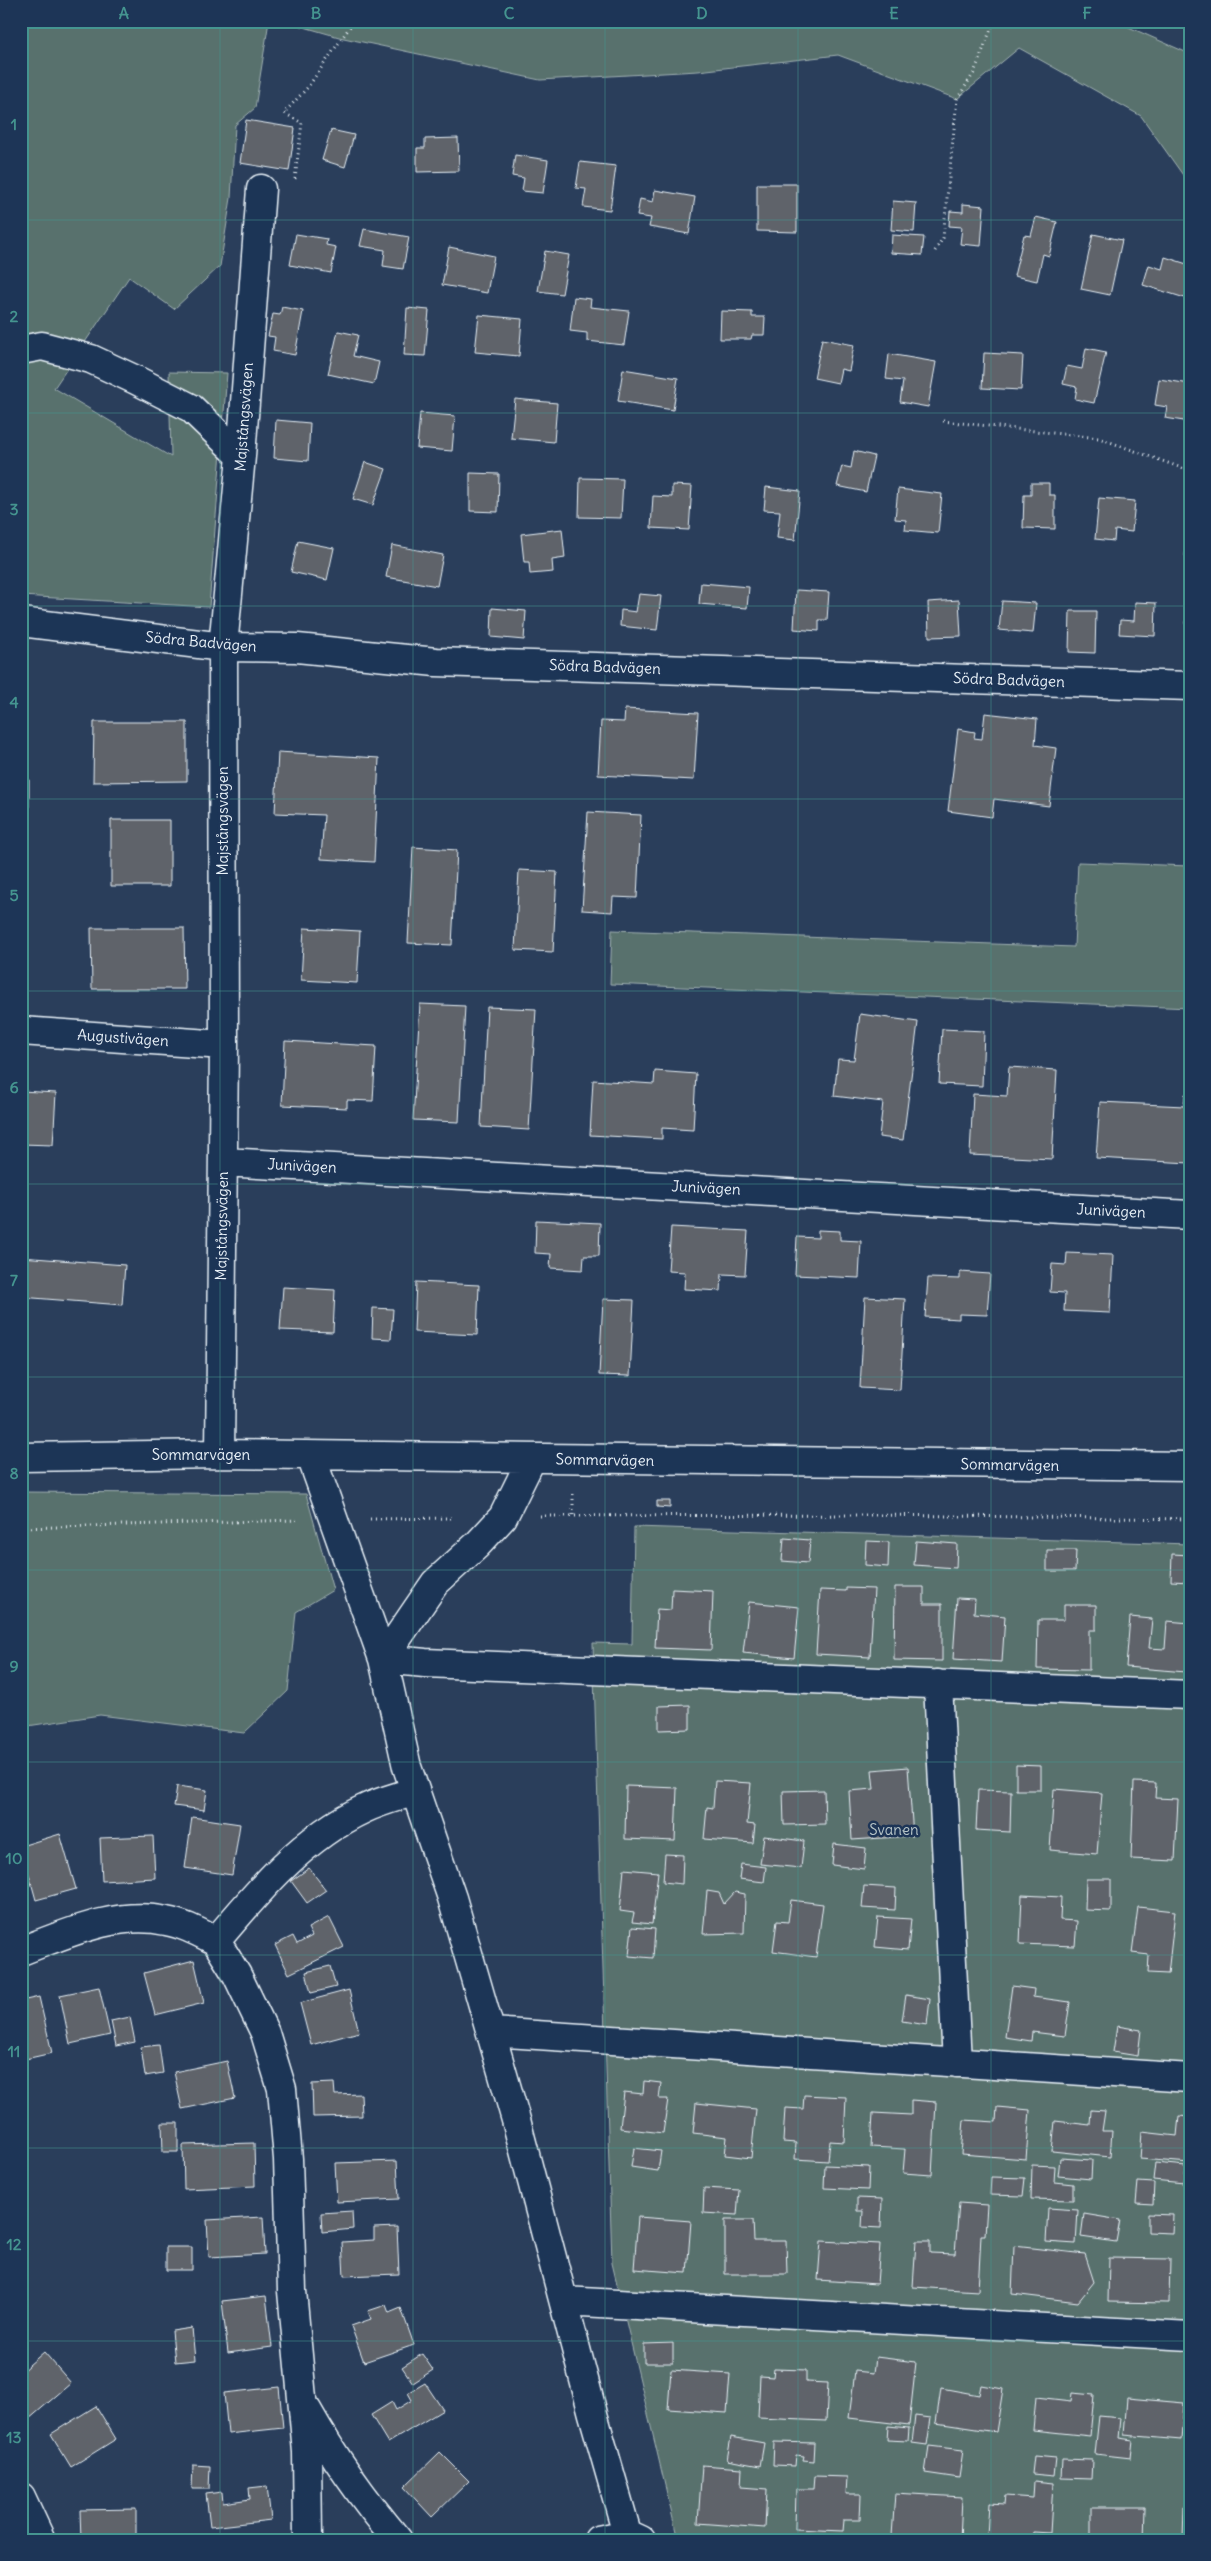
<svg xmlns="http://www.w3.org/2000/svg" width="1211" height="2561" font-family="Delius,sans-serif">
  <rect width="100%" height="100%" fill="#2a3e5b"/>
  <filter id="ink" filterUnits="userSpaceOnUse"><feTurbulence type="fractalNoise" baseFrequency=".02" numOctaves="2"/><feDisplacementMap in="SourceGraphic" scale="10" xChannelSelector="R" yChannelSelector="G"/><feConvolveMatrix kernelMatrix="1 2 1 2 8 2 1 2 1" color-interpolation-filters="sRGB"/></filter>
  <g filter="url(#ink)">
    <path fill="#59716d" stroke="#a0b1b2" d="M21 21H269L255 108 235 125 231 198 220 266 174 309 129 277 54 388 171 457 169 372 227 373 209 607 21 596Z
      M283 21H1115L1190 54V185L1141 116 1019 48 957 99 838 55 698 71 540 80 339 37Z
      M1078 862 1190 866V1008L610 984 612 930 1074 947Z
      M21 1492 306 1494 333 1590 296 1612 288 1691 244 1733 100 1715 21 1727Z
      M634 1527 1190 1544V2540H678L612 2263 593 1643 632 1644Z"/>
    <path fill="#5e646a" stroke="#e8f1f8" d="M246 120 295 128 289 171 240 163Z
      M331 130 354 135 345 167 322 160Z
      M458 138 459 171 417 172V148H425V139Z
      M515 155 548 160 543 193 522 191 524 178 512 176Z
      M580 162 616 166 610 210 583 207 586 189 576 188Z
      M757 184H797V232L757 231Z
      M655 190 695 197 689 234 649 227 651 218 637 216 640 199 653 202Z
      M893 201 916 203 914 232 891 230Z
      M963 204 984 206 981 246 960 244 962 227 949 226 950 211 963 212Z
      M1036 217 1057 222 1049 256 1043 254 1037 281 1014 276 1024 235 1031 236Z
      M364 229 409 237 403 269 383 266 385 250 360 246Z
      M296 234 327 239 326 245 336 247 331 273 290 265Z
      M1093 234 1122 240 1110 295 1081 289Z
      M892 235 924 237 922 255 891 253Z
      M449 247 494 256 487 293 442 285Z
      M545 251 569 255 562 294 538 291Z
      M1165 257 1190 265V283L1185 298 1143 285 1149 265 1162 269Z
      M574 297 591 299 590 307 629 311 624 345 587 341V333L570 331Z
      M282 307 303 311 295 355 273 351 275 337 268 336 273 314 280 315Z
      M407 308 429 310 425 356 404 355Z
      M721 311 752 312V317H765L764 335H752L751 339H720Z
      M479 315 522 319 519 356 475 352Z
      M338 331 358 335 353 356 379 362 374 384 328 374Z
      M822 339 854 345 849 371 841 369 838 383 814 378Z
      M1086 348 1106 352 1094 403 1075 399 1077 387 1063 384 1067 366 1082 369Z
      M984 353 1023 355 1021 390 982 388Z
      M889 354 936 362 928 407 900 402 903 381 886 379Z
      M623 369 678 378 673 410 618 401Z
      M1159 379 1190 384V422L1165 418 1167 407 1155 405Z
      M515 399 557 403 554 442 511 438Z
      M420 413 455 416 452 451 417 448Z
      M276 420 310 423 308 461 274 458Z
      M854 451 874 456 866 492 837 486 842 466 851 468Z
      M365 462 386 469 373 505 353 499Z
      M470 473 499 474 498 512 470 511Z
      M580 478 623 479 621 518 579 517Z
      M1031 483H1049V495H1055V529L1023 528 1024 495H1031Z
      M672 485 692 486 689 530 651 528 653 496 672 497Z
      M766 487 800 491 795 540 777 538 780 511 764 510Z
      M898 489 942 494 938 533 905 530 906 520 895 519Z
      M1099 498 1135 501 1132 532 1115 530 1114 541 1095 539Z
      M1189 520H1190V557L1185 556Z
      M562 529 565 558 552 560 553 572 530 574 529 562H524L521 534Z
      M298 541 334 548 327 580 291 572Z
      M392 545 443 555 437 586 386 577Z
      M701 583 749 587 747 608 699 604Z
      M796 590 829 592 827 620H819V631L794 629Z
      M639 594 661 596 657 630 620 626 621 610 636 612Z
      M959 600 961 636 929 637 928 602Z
      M1002 601 1036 603 1033 633 999 630Z
      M1135 602 1156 603 1155 636 1119 634 1120 620 1134 621Z
      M1187 603H1190V643H1185Z
      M492 608 526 611 524 640 491 637Z
      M1070 611H1096L1095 653 1069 652Z
      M625 709 698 713 694 780 598 775 601 721 624 722Z
      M985 713 1037 719 1035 745 1056 748 1049 806 994 799 992 817 948 811 958 729 975 732 974 738 982 739Z
      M94 722H187V781L93 782Z
      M278 752 379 758 374 862 321 859 324 815 275 813Z
      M21 779H29V825H21Z
      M588 812 641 815 637 898 613 897 612 912 582 910Z
      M111 820H170V886H111Z
      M413 847 457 850 452 945 408 943Z
      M519 870 557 872 553 952 515 950Z
      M91 928H184L185 989H92Z
      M304 928 360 931 357 983 301 980Z
      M420 1004 465 1006 459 1122 413 1120Z
      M487 1007 536 1009 529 1130 481 1127Z
      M860 1014 918 1022 903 1140 879 1137 883 1102 834 1096 838 1059 854 1060Z
      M942 1029 984 1031 982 1086 939 1084Z
      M285 1041 376 1046 373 1101 347 1100V1108L282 1105Z
      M1009 1067 1057 1070 1052 1159 970 1155 973 1094 1007 1096Z
      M655 1071 696 1074 693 1130 662 1128V1139L590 1135 593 1080 654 1084Z
      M21 1091 56 1093 53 1145 21 1144Z
      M1185 1094H1190V1163L1096 1158 1100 1102 1184 1106Z
      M536 1220 600 1223 599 1256H584L583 1270 550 1268 551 1254 535 1253Z
      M671 1227 748 1231 745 1275 722 1274 721 1291 684 1289 685 1272 668 1271Z
      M818 1230 840 1231V1240L861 1241 859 1278 795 1275 797 1237 818 1238Z
      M1067 1253 1113 1255 1110 1313 1064 1311 1065 1293 1050 1292 1052 1264 1066 1265Z
      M21 1257 125 1265 122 1305 21 1297Z
      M960 1272 990 1274 987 1315 959 1314V1319L925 1317 928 1278 960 1279Z
      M416 1282 479 1285 477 1335 414 1332Z
      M1185 1285H1190V1311L1184 1310Z
      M283 1287 335 1290 333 1332 280 1330Z
      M865 1297 905 1299 900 1390 860 1388Z
      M603 1299 634 1300 630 1376 599 1375Z
      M373 1308 393 1309 391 1339 372 1338Z
      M657 1501H670V1508L657 1507Z
      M784 1538 810 1540 808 1563 782 1561Z
      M866 1541 889 1542 888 1567 865 1565Z
      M916 1541 957 1544 956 1568 914 1565Z
      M1047 1550H1076L1075 1571H1047Z
      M1172 1554 1190 1555V1582L1171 1581Z
      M895 1587H924V1604H942V1661L894 1660Z
      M846 1588 874 1589 870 1657 816 1654 820 1590 846 1591Z
      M672 1589 713 1591 711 1650 655 1648 657 1609 671 1610Z
      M957 1598 975 1599 974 1613 1005 1616 1002 1662 953 1659Z
      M749 1602 799 1607 794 1658 743 1653Z
      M1064 1605H1096V1630H1089V1670L1037 1669 1038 1620H1064Z
      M1130 1617 1152 1619 1149 1648 1165 1649 1167 1621 1190 1623 1186 1672 1126 1667Z
      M690 1705V1729L659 1730V1706Z
      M1016 1765 1041 1766V1790H1016Z
      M908 1767 913 1836 852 1840 849 1791 874 1789 872 1770Z
      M715 1781 751 1783 747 1824 755 1825 753 1843 704 1839 707 1807 713 1808Z
      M1134 1782 1156 1783 1155 1798 1178 1799 1175 1861 1131 1859Z
      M177 1786 207 1790 204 1810 174 1806Z
      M626 1786 677 1788 675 1841 625 1839Z
      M1054 1789 1102 1793 1097 1854 1050 1850Z
      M824 1790 825 1824 784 1825 783 1791Z
      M978 1790 1011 1791 1010 1832 976 1830Z
      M192 1817 240 1824 232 1875 185 1868Z
      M60 1834 76 1889 36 1900 21 1846Z
      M153 1836 155 1878 102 1881 100 1838Z
      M764 1836 804 1841 801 1868 760 1864Z
      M834 1844 866 1848 864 1869 832 1865Z
      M665 1854 683 1855 682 1884 663 1882Z
      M741 1864 766 1867 764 1882 739 1879Z
      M309 1868 326 1890 307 1903 291 1881Z
      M624 1869 658 1872 652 1924 632 1922 634 1913 620 1911Z
      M1086 1879H1111V1911L1085 1910Z
      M864 1886 896 1888 895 1910 862 1908Z
      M707 1891 719 1893 724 1904 735 1892 745 1894 744 1933 703 1934Z
      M1022 1895 1061 1897 1060 1920 1077 1921 1075 1946 1020 1944Z
      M791 1900 823 1904 816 1957 773 1951 777 1921 788 1922Z
      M1138 1907 1175 1911 1168 1974 1148 1973 1149 1955 1132 1953Z
      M329 1917 344 1947 289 1974 275 1945 293 1936 297 1944 312 1936 308 1928Z
      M878 1917 911 1919 908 1950 875 1947Z
      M632 1927 655 1929 653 1958 629 1956Z
      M194 1960 204 2003 155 2015 144 1973Z
      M330 1966 336 1987 311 1993 306 1972Z
      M1012 1986 1034 1989 1033 1997 1070 2002 1065 2036 1032 2032 1031 2041 1005 2037Z
      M99 1987 110 2035 70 2044 60 1995Z
      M349 1990 359 2032 311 2045 300 2003Z
      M906 1995 930 1999 927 2025 902 2021Z
      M39 1997 52 2053 21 2060V2001Z
      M130 2017 135 2042 116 2046 111 2021Z
      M1117 2026 1141 2030 1138 2056 1113 2052Z
      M159 2045 163 2073 145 2076 141 2047Z
      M227 2061 235 2098 182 2109 174 2072Z
      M644 2081 661 2083 659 2099H668L663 2133 620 2128 624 2092 643 2094Z
      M334 2083 335 2095 361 2094 362 2116 313 2117 312 2084Z
      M804 2095 846 2097 844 2142 830 2141 828 2161 795 2159 796 2143 783 2142 785 2108 803 2109Z
      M911 2100 936 2102 932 2175 903 2173 905 2149 871 2147 873 2113 911 2115Z
      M696 2103 756 2109 751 2158 725 2155 727 2137 693 2133Z
      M997 2107 1030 2110 1026 2159 961 2154 964 2120 996 2122Z
      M1091 2110 1105 2111 1102 2131H1112L1110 2157 1052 2151 1055 2121 1090 2125Z
      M1179 2116 1190 2117V2163L1140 2159 1142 2132 1177 2136Z
      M162 2123H178V2152H163Z
      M254 2143 255 2186 184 2189 183 2145Z
      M634 2148 661 2151 658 2171 631 2167Z
      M1060 2158 1092 2160 1091 2179 1058 2176Z
      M397 2161 399 2199 337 2202 335 2163Z
      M1155 2163 1186 2166 1184 2183 1153 2180Z
      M825 2165 869 2167 868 2190 824 2188Z
      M1032 2165 1055 2166 1054 2182 1073 2184V2200L1031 2199Z
      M991 2177 1025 2178 1023 2196 990 2195Z
      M1138 2182 1154 2183 1153 2204 1136 2203Z
      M704 2188 739 2190 737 2215 703 2213Z
      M857 2198 882 2199 881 2228 862 2227 863 2211H857Z
      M959 2203 987 2205 985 2235H981L978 2291 913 2287 916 2241H930V2253L955 2254Z
      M1048 2208 1078 2210 1076 2244 1046 2242Z
      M352 2211 353 2229 322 2232 321 2213Z
      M1084 2214 1120 2220 1116 2242 1081 2237Z
      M1148 2214 1173 2215 1172 2233 1148 2232Z
      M263 2217 265 2254 209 2257 207 2220Z
      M638 2217 691 2221 687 2273 634 2269Z
      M725 2220H753L754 2241H786L787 2274H725Z
      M397 2227 399 2274 344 2276 342 2242 374 2240V2228Z
      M821 2241 880 2244 877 2284 818 2280Z
      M1014 2246 1085 2254 1094 2282 1078 2302 1012 2294Z
      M166 2247H192V2270H166Z
      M1109 2258 1170 2259 1169 2303 1108 2302Z
      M266 2296 272 2347 228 2353 222 2301Z
      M386 2305 389 2313 401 2308 414 2345 364 2362 351 2326 371 2319 368 2311Z
      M192 2328 195 2360 175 2362 172 2331Z
      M673 2343V2363H644V2344Z
      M44 2352 71 2383 28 2420 21 2412V2372Z
      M422 2354 433 2370 413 2383 402 2367Z
      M876 2357 916 2362 909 2425 849 2418 855 2371 874 2373Z
      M774 2369 806 2370V2382L828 2383 826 2421 758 2418 760 2376 773 2377Z
      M671 2370 730 2374 727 2413 668 2409Z
      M425 2383 443 2410 388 2443 371 2415 392 2402 396 2410 412 2400 408 2393Z
      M981 2385 1003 2389 996 2432 936 2423 941 2388 979 2395Z
      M279 2387 283 2428 228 2434 224 2393Z
      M1072 2393 1094 2395 1090 2436 1033 2430 1036 2397 1071 2401Z
      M1127 2398 1184 2403 1181 2440 1124 2435Z
      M96 2406 116 2439 71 2467 51 2434Z
      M915 2416 931 2418 927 2445 912 2443Z
      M1099 2416 1121 2418 1119 2438 1133 2440 1131 2458 1095 2454Z
      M888 2426 909 2428 908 2441 887 2440Z
      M731 2437 764 2443 760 2466 727 2460Z
      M774 2442 815 2443 814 2461 803 2460 804 2456 796 2455 795 2466 773 2465Z
      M929 2446 963 2450 959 2478 925 2473Z
      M440 2452 469 2481 432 2517 404 2487Z
      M1034 2456 1056 2458 1054 2476 1032 2474Z
      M1062 2459 1092 2460 1091 2479 1061 2478Z
      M193 2465 210 2466 209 2489H192Z
      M702 2465 742 2468 741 2487 767 2489 765 2528 698 2523Z
      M814 2476 847 2477 846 2494H861L860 2520H844L843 2531 795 2529 796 2489H813Z
      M1034 2481 1053 2483 1050 2533 1034 2532 1033 2540 987 2537 989 2503 1004 2504 1005 2496 1033 2498Z
      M267 2486 271 2520 210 2527 206 2494 222 2492 223 2503 250 2499 249 2488Z
      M895 2493 962 2497 960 2540 892 2536Z
      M1091 2507H1145L1144 2540H1091Z
      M1184 2507H1190V2540H1183Z
      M136 2509V2540H81L80 2510Z"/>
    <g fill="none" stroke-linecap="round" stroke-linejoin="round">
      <g stroke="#e8f1f8" stroke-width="31">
        <path id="minor" d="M21 350 42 346 91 359 136 380 191 408 241 456
          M21 622 223 647 297 648 436 662 1190 686
          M21 1031 224 1045
          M223 1162 1190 1215
          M220 1454 224 1045 223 647 241 456 261 189
          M311 1456 383 1659 407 1767 452 1898 516 2120 593 2414 629 2540
          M21 1457 220 1454 1190 1466
          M532 1458 503 1517 477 1545 435 1583 383 1659 425 1663 1190 1695
          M938 1684 957 2063
          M216 1941 237 1975 265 2033 282 2089 288 2159 292 2291 307 2452 308 2540
          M21 1951C66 1934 117 1910 166 1921 184 1924 200 1933 216 1941 258 1891 303 1837 364 1809 380 1801 398 1797 415 1791
          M491 2032 1190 2078
          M564 2301 1190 2336
          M307 2410C333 2456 364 2500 398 2540
          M21 2497 41 2540
          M598 2540 628 2534 641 2540"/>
      </g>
      <path stroke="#e8f1f8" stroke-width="3" stroke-dasharray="1 4" stroke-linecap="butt" d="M295 179 302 123 284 113 308 87 354 21
        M935 251 943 238 957 99 974 73 994 21
        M943 421 1099 438 1190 471
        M573 1515V1494
        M540 1516 875 1515 1190 1519
        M370 1519 454 1518
        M21 1528 297 1520"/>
      <use href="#minor" stroke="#1d3557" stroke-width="28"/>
    </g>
  </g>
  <path fill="none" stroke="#459590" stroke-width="1" stroke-opacity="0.55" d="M220 21V2540M413 21V2540M605 21V2540M798 21V2540M991 21V2540M21 220H1190M21 413H1190M21 606H1190M21 799H1190M21 991H1190M21 1184H1190M21 1377H1190M21 1570H1190M21 1762H1190M21 1955H1190M21 2148H1190M21 2341H1190"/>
  <g text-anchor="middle" stroke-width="5" stroke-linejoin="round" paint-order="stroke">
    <g font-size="15" fill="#e8f1f8" stroke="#1d3557">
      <text transform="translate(244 417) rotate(-86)" y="5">Majstångsvägen</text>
      <text transform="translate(201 642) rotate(5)" y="5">Södra Badvägen</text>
      <text transform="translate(605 667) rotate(2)" y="5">Södra Badvägen</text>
      <text transform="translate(1009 680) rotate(2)" y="5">Södra Badvägen</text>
      <text transform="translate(223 821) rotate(-90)" y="5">Majstångsvägen</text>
      <text transform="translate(123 1038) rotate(4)" y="5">Augustivägen</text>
      <text transform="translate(302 1166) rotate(3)" y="5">Junivägen</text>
      <text transform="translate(706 1188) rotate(3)" y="5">Junivägen</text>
      <text transform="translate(1111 1211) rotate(3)" y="5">Junivägen</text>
      <text transform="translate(222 1226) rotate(-89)" y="5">Majstångsvägen</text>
      <text x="201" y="1460">Sommarvägen</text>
      <text transform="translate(605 1460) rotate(1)" y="5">Sommarvägen</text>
      <text transform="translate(1010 1465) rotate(1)" y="5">Sommarvägen</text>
    </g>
    <g font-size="15" fill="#b6c4c7" stroke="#1d3557">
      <text x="894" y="1835">Svanen</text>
    </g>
  </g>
  <rect width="1211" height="2561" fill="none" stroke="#1d3557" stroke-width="55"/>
  <rect x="28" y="28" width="1156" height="2506" fill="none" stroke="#459590" stroke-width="2"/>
  <g font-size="16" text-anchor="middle" font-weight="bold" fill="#459590">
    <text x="124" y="19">A</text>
    <text x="316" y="19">B</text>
    <text x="509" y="19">C</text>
    <text x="702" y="19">D</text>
    <text x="894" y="19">E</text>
    <text x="1087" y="19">F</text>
    <text x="14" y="130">1</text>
    <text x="14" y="322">2</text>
    <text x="14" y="515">3</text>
    <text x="14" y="708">4</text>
    <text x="14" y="901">5</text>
    <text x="14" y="1093">6</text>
    <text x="14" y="1286">7</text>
    <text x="14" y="1479">8</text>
    <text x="14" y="1672">9</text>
    <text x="14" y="1864">10</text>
    <text x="14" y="2057">11</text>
    <text x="14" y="2250">12</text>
    <text x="14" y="2443">13</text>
  </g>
</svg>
